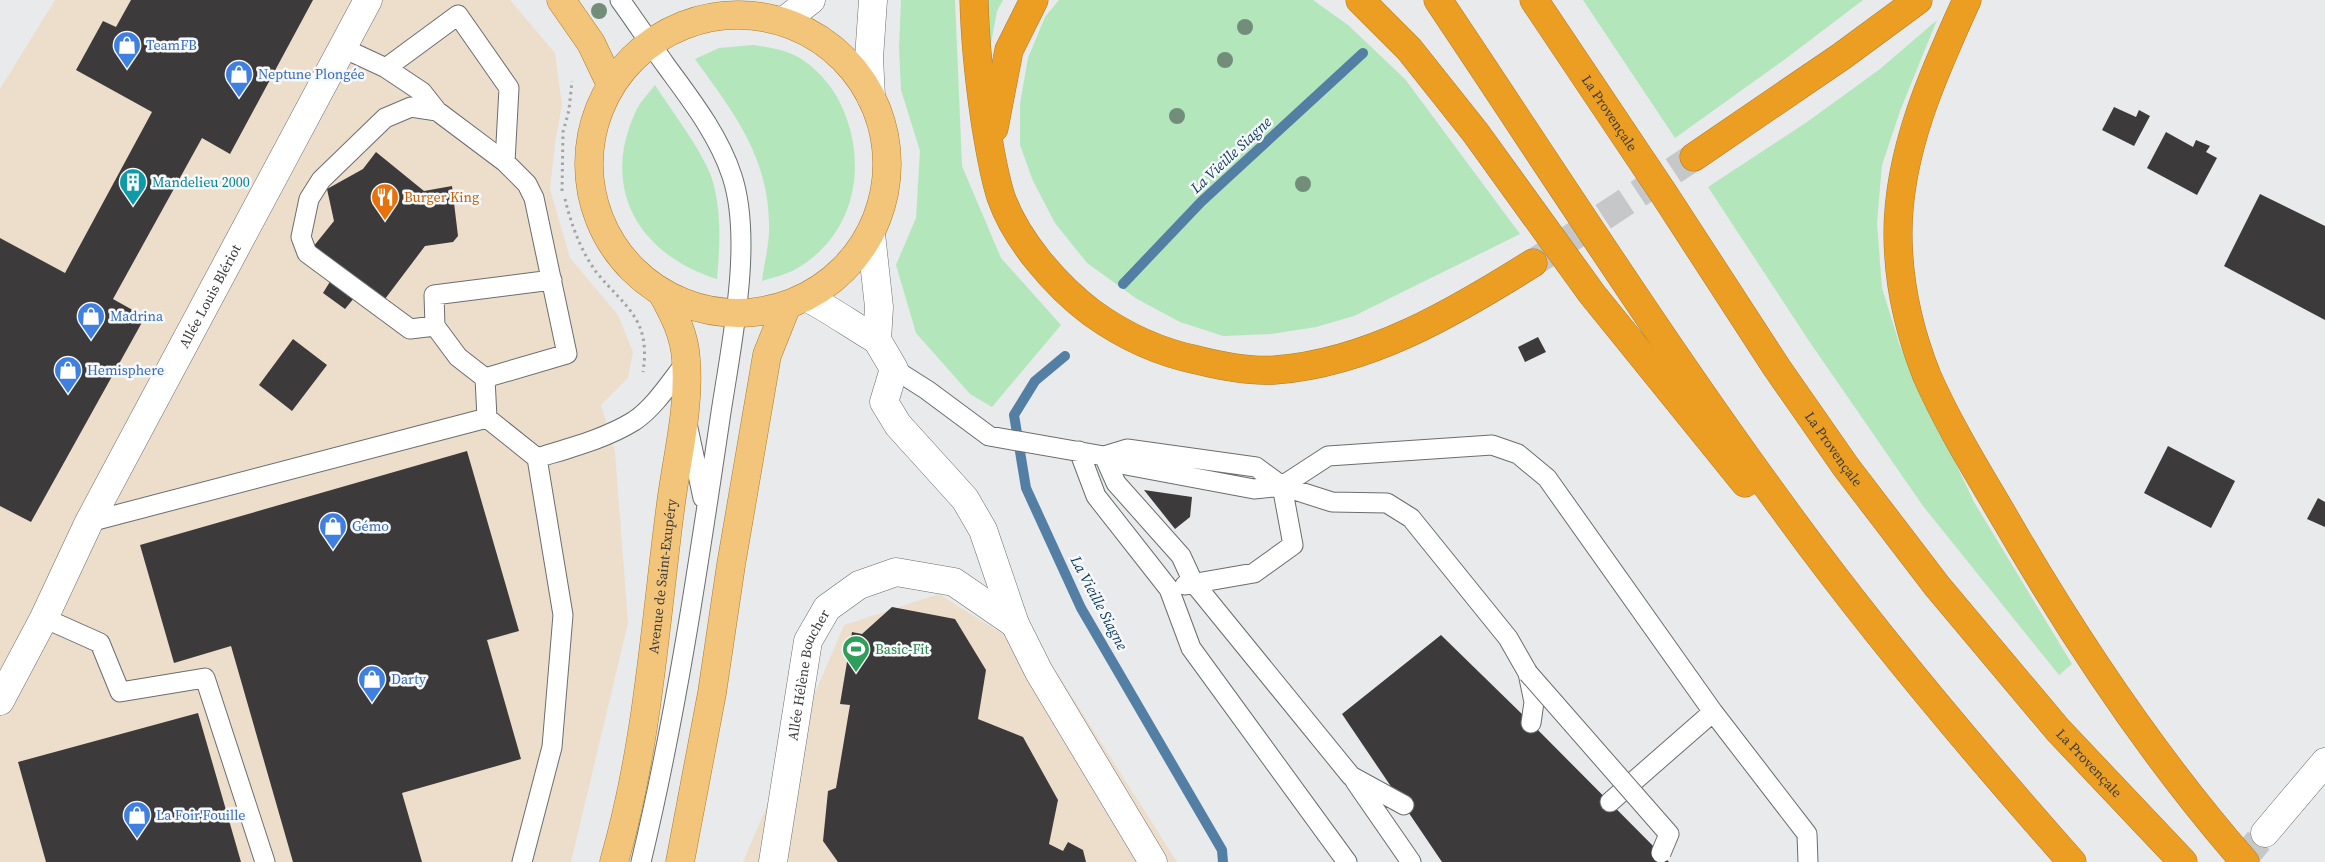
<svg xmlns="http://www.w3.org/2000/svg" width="2325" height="862" font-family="'Source Serif 4',serif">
  <rect width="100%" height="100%" fill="#e8eaec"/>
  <path fill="#eddecb" d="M55 0H510L555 53 562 105 555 143 550 189 570 258 618 315 633 352 628 378 601 405 615 452 628 623 571 862H0V89Z
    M939 594 1052 665 1177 862H743L844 625Z"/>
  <path fill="#b4e6bc" d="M901 0H955L962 166 1001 258 1061 325 992 407 970 394 916 333 896 265 916 218 920 151 901 90 899 48Z
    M986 0H1003L997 11 988 59Z
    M1059 0H1313L1348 25 1405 79 1520 234 1354 316 1316 327 1271 334 1223 336 1180 322 1137 299 1087 263 1055 223 1033 181 1020 145V104L1028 58 1045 17Z
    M1583 0H1863L1784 60 1675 138Z
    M1937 20 1900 111 1882 165 1877 223 1882 288 1900 346 1974 502 2072 664 2059 675 1923 506 1809 341 1708 187 1807 122 1880 69Z
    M753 45C767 47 781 49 794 55 811 63 828 81 837 97 869 155 859 229 801 266 789 274 775 277 762 281 764 263 770 243 769 224 768 155 733 112 695 59L719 48Z
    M655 85C671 110 701 149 711 176 722 208 720 246 717 279 640 255 600 190 635 113 639 103 648 94 655 85Z"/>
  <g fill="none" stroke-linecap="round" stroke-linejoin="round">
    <path stroke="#547fa5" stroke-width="10" d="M1123 284 1201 202 1363 53
      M1065 356 1035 381 1014 415 1026 488 1081 608 1222 850 1223 862"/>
  </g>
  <path fill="#3c3a3a" d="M131 0H313L230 154 202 138 113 299 145 317 31 522 0 506V238L65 273 152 112 76 70 103 21 116 27Z
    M2114 107 2136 117 2139 110 2150 116 2134 146 2102 130Z
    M2166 132 2193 147 2196 140 2210 146 2206 152 2217 158 2197 195 2147 168Z
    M376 152 424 191 452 186 458 236 453 242 425 246 385 299 313 247 334 221 327 189 363 169Z
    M2260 194 2325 226V320L2224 266Z
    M331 280 354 298 345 309 323 293Z
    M1538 337 1546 352 1525 362 1518 347Z
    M293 339 327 365 292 411 259 385Z
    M2168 446 2235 481 2211 528 2144 493Z
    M467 451 519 631 487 640 521 759 402 793 422 862H293L231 646 174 663 140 545Z
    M1144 490 1192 497 1190 517 1175 529Z
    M2318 498 2325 502V527L2307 519Z
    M892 607 955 619 986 670 978 719 1023 737 1058 800 1049 844 1063 851 1068 842 1083 850 1086 862H838L823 841 828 791 836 788 850 705 840 704 852 632 862 634Z
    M1441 635 1531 723 1669 862H1442L1342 714Z
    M198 713 241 862H46L18 762Z"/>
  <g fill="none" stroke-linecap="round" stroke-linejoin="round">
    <path stroke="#c6c7c9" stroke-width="28" stroke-dasharray="28 14" stroke-linecap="butt" d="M2241 862 2265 833"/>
    <path stroke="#c6c7c9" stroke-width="28" stroke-dasharray="28 14" stroke-linecap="butt" d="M1533 263 1694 157"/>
    <g stroke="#6b6d6e" stroke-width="21">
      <path id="lane" d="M620 0C636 22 651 45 667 67 692 101 719 136 732 176 754 243 730 350 720 419 698 568 676 716 641 862
        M343 48 386 68 422 92 437 111 505 162 527 184 534 198 567 354 485 378 487 418
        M386 68 458 15 509 88 505 162
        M435 326 410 329 307 253 301 237 309 199 321 180 385 118 411 107 437 111
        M894 369 927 390 989 436 1104 456 1126 465 1254 489 1282 486 1328 456 1492 445 1518 454 1547 478 1713 712 1807 834 1808 862
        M485 378 458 357 435 326 434 295 552 280
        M688 428 703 498
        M1079 451 1096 496 1169 589 1191 648 1347 862
        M1104 456 1127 449 1256 467 1282 486 1332 502 1387 503 1411 518 1508 638 1528 673 1534 702 1531 723
        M1104 456 1116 483 1181 556 1193 582 1351 776 1404 805
        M537 458C569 448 605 439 634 421 655 407 671 381 687 361
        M89 522 487 418 537 458 563 615 552 747 522 862
        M1185 585 1254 573 1293 545 1282 486
        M44 618 100 643 120 692 205 678 265 862
        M1355 781 1411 862
        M1610 802 1713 712"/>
    </g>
    <g stroke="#6b6d6e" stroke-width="29">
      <g id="street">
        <path d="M871 234 879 307 877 340"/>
        <path d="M806 297C831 310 853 326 877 340"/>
        <path d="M877 340 894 369 884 402 898 425 965 499 983 530 1015 624 1039 672 1153 862"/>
        <path id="s1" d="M0 701 44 618 89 522 368 0"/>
        <path d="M2265 833 2325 762"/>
        <path id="s2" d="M773 862 808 641 827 608 859 585 896 572 954 582 1015 624"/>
      </g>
    </g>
    <g stroke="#6b6d6e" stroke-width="29">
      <path id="secondary" d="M784 21 811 0
        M871 97 869 58 873 0"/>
    </g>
    <g stroke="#ae7c2b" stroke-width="29">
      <g id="primary">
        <path d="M561 0 591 43 611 85"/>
        <circle cx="738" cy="164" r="149"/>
        <path id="s3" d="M614 862C648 745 655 623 671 503 677 457 690 407 686 360 685 336 674 314 662 293"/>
        <path d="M680 862 712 693 731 565 767 355 787 305"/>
      </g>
    </g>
    <g stroke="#ae7c2b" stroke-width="29">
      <g id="highway">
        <path d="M974 0C975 41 979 79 985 120 989 145 993 172 1001 197 1016 240 1056 286 1092 313 1124 336 1158 352 1197 360 1221 366 1249 372 1275 370 1369 363 1455 312 1533 263"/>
        <path d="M1360 0 1409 49 1475 132 1592 294 1745 483"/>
        <path d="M1438 0C1552 170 1662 343 1783 508 1872 631 1971 748 2072 862"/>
        <path id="s4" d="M1534 0 1664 194 1777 368 1846 467 1937 586 2058 730 2183 862"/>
        <path d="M1967 0C1934 72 1898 151 1898 233 1898 281 1909 331 1927 376 1949 426 1979 474 2007 522 2076 641 2154 758 2245 862"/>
        <path d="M994 128 1009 50 1034 0"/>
        <path d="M1694 157 1842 56 1918 0"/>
      </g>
    </g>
    <path stroke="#a2a4a5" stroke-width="3" stroke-dasharray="2.5 4" stroke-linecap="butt" d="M562 191 563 132 569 110 572 81
      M565 199C571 224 581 252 597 273 626 308 651 319 643 372"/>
    <use href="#lane" stroke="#fff" stroke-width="19"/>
    <use href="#street" stroke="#fff" stroke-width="28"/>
    <use href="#secondary" stroke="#fff" stroke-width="28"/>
    <use href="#primary" stroke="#f3c57a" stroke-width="28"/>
    <use href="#highway" stroke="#eb9e22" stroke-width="28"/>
    <g stroke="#6b6d6e" stroke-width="21" stroke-linecap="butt">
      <path id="lane-bridge" d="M1528 673 1669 834 1661 853"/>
    </g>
    <use href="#lane-bridge" stroke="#fff" stroke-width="19"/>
  </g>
  <g fill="#728e7b">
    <circle cx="599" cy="11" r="8"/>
    <circle cx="1245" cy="27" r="8"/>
    <circle cx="1225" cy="60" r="8"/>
    <circle cx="1177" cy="116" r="8"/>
    <circle cx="1303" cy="184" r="8"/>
  </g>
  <defs>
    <g id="shop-pin" transform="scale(1.4375)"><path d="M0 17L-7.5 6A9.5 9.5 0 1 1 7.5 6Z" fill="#3f7fe0" stroke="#f6f8f9"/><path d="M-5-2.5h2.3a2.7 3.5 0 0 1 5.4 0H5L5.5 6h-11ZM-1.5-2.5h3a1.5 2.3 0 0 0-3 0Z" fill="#fff"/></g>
    <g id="building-pin" transform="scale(1.4375)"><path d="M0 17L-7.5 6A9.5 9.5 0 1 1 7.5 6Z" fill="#0f9aa8" stroke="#f6f8f9"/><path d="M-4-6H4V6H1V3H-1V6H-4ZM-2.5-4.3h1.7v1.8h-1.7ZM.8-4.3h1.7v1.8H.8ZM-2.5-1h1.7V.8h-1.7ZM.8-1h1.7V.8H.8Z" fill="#fff"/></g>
    <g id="restaurant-pin" transform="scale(1.4375)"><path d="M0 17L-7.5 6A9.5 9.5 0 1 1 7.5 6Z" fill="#e8710a" stroke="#f6f8f9"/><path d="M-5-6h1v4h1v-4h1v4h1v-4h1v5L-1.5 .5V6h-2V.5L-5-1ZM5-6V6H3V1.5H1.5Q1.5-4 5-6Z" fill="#fff"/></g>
    <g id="stadium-pin" transform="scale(1.4375)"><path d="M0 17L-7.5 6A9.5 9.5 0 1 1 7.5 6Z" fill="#2e9e5b" stroke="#f6f8f9"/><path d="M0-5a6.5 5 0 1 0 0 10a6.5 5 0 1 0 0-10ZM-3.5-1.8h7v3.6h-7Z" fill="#fff"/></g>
  </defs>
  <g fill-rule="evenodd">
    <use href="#shop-pin" x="127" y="45"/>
    <use href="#shop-pin" x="239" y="74"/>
    <use href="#building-pin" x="133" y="182"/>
    <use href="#restaurant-pin" x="385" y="197"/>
    <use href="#shop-pin" x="91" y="316"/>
    <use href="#shop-pin" x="68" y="370"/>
    <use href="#shop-pin" x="333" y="526"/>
    <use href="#stadium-pin" x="856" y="649"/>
    <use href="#shop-pin" x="372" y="679"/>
    <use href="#shop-pin" x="137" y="815"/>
  </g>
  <g text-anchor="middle" stroke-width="5" stroke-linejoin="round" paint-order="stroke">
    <g font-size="14" fill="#366cbe" stroke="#f6f8f9" text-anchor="start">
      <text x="146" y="50">TeamFB</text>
      <text x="258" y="79">Neptune Plongée</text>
      <text x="110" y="321">Madrina</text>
      <text x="87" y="375">Hemisphere</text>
      <text x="352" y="531">Gémo</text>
      <text x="391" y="684">Darty</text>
      <text x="156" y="820">La Foir'Fouille</text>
    </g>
    <g font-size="14" fill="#3c3c3d" stroke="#f6f8f9">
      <text dy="5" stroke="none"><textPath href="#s4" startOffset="136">La Provençale</textPath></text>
      <text dy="5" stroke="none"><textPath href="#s1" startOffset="456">Allée Louis Blériot</textPath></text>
      <text dy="5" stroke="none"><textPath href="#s4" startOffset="540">La Provençale</textPath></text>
      <text dy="5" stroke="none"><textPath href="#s3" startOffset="290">Avenue de Saint-Exupéry</textPath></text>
      <text dy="5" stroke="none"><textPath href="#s2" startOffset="191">Allée Hélène Boucher</textPath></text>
      <text dy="5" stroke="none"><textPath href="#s4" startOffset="945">La Provençale</textPath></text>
    </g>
    <g font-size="14" fill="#0d838f" stroke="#f6f8f9" text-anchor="start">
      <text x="152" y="187">Mandelieu 2000</text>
    </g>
    <g font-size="14" fill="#c56008" stroke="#f6f8f9" text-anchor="start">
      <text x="404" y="202">Burger King</text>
    </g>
    <g font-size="14" fill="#27864d" stroke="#f6f8f9" text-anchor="start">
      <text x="875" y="654">Basic-Fit</text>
    </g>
    <g font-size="15" font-style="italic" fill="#09385c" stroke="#f6f8f9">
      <text transform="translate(1231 155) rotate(-43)" y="5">La Vieille Siagne</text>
      <text transform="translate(1099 603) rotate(62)" y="5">La Vieille Siagne</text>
    </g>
  </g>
</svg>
